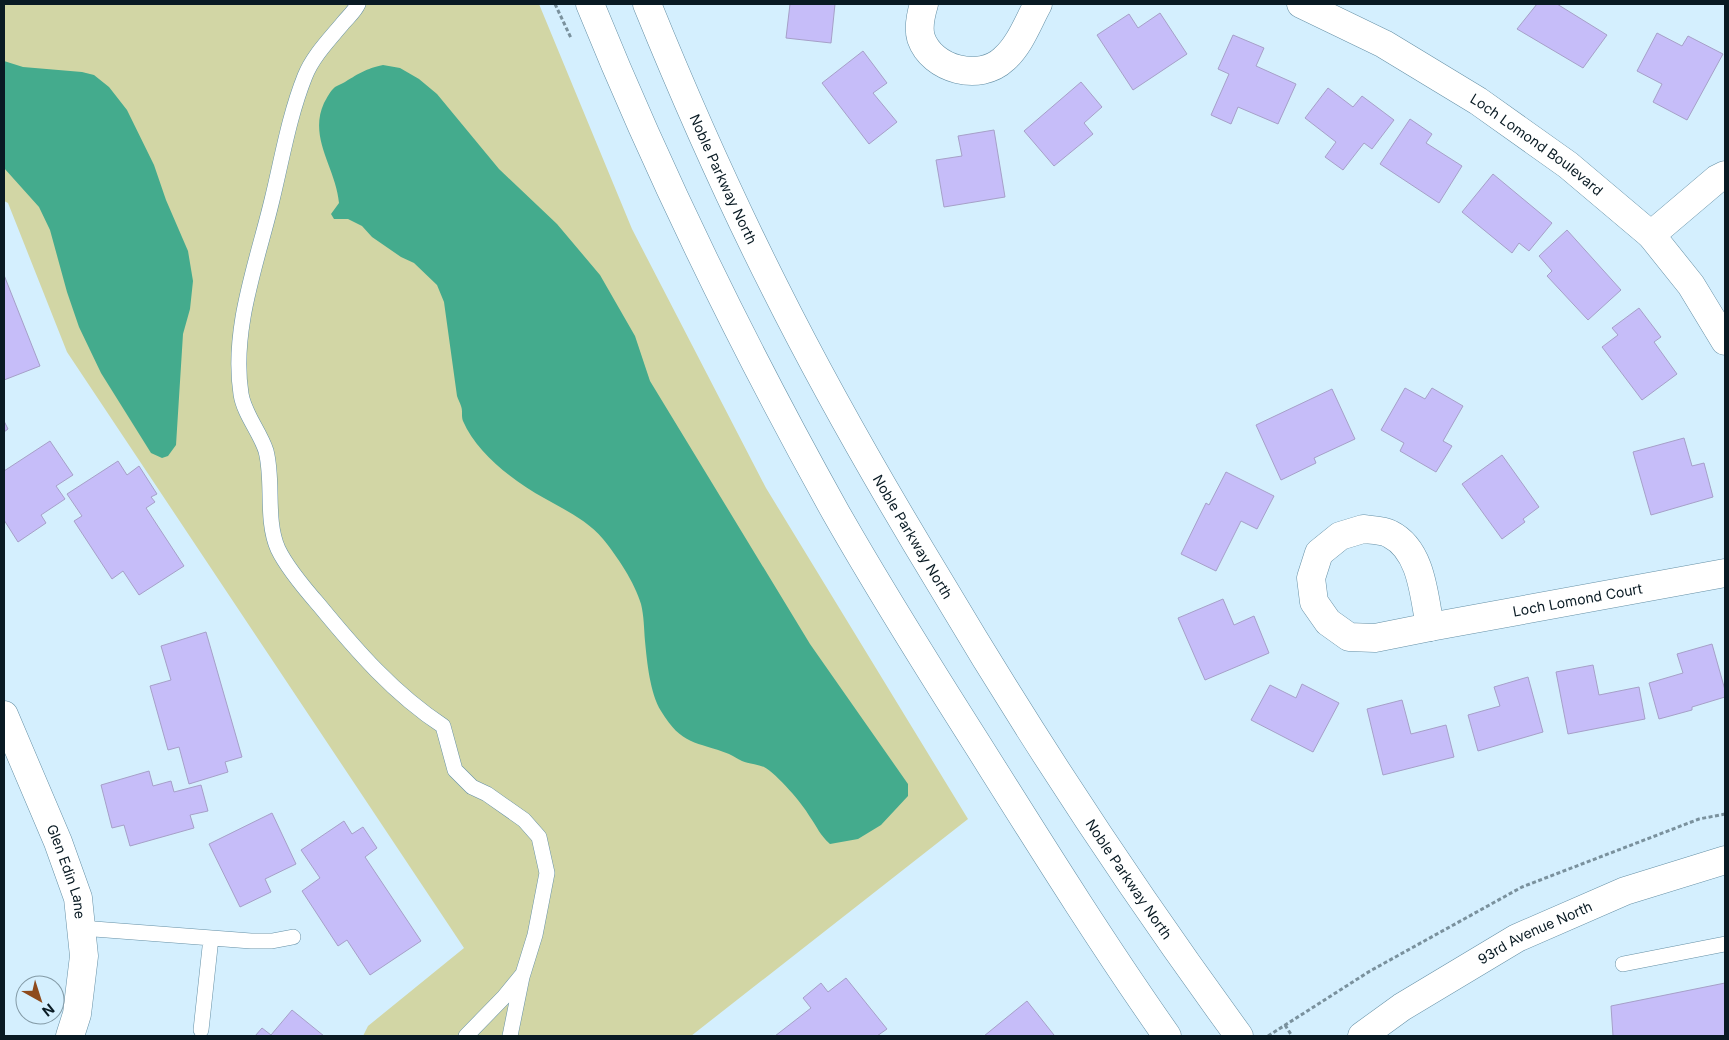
<svg xmlns="http://www.w3.org/2000/svg" width="1729" height="1040" font-family="Inter,sans-serif">
  <rect width="100%" height="100%" fill="#d4effe"/>
  <path fill="#d2d6a5" d="M4 4H539L632 229 766 488 968 819 691 1036H363L368 1026 464 948 67 352 8 203 4 201Z"/>
  <path fill="#44ab8d" d="M4 61 23 67 82 72 94 75 109 87 127 110 154 165 166 200 188 251 193 281 190 309 183 334 176 445 168 456 162 458 151 453 101 373 79 327 67 292 50 230 39 207 4 168Z
    M383 65 400 68 419 79 437 94 499 169 557 224 600 275 635 336 650 381 810 644 908 784V796L881 825 858 839 830 844C819 834 818 828 810 817 802 803 777 774 764 767 757 764 749 764 742 761 737 759 734 756 729 754 696 741 682 746 661 711 650 693 647 662 645 641 644 629 644 616 641 604 635 583 617 556 603 539 587 520 565 510 544 498 514 481 477 454 463 421 461 416 463 411 461 406 460 403 458 399 457 396L444 302 437 285 414 263 401 257 372 237 362 226 348 219H334L331 214 339 203C336 168 308 138 324 103 327 98 330 91 335 87 338 85 342 84 345 82 360 73 365 69 383 65Z"/>
  <path fill="#c6bdf9" stroke="#a6a0c8" d="M790 4H835L831 43 786 38Z
    M1537 4H1557L1607 35 1583 68 1517 29Z
    M1160 13 1187 54 1133 90 1097 35 1129 14 1138 28Z
    M1657 33 1682 46 1688 36 1723 54 1687 120 1653 102 1662 84 1637 71Z
    M1233 35 1264 48 1256 66 1296 84 1278 124 1238 107 1231 124 1211 115 1229 74 1218 69Z
    M863 51 887 83 873 93 897 122 869 144 822 83Z
    M1081 82 1102 107 1084 123 1093 134 1054 166 1024 131Z
    M1328 88 1353 107 1362 96 1394 120 1372 149 1364 143 1343 170 1325 157 1336 142 1305 118Z
    M1410 119 1432 134 1426 143 1462 166 1439 203 1380 164Z
    M994 130 1005 197 944 207 936 160 962 156 958 136Z
    M1493 174 1552 223 1529 251 1519 243 1512 253 1462 212Z
    M1567 230 1621 290 1588 320 1547 276 1552 271 1539 256Z
    M4 275 40 366 4 380Z
    M1639 308 1661 337 1654 342 1677 374 1642 400 1602 347 1618 335 1612 328Z
    M1405 388 1425 399 1432 388 1463 406 1443 441 1452 446 1436 472 1400 451 1404 443 1381 430Z
    M1332 389 1355 439 1314 458 1316 463 1281 480 1256 425Z
    M4 421 8 429 4 432Z
    M1684 438 1692 466 1704 463 1713 497 1651 515 1633 452Z
    M50 441 73 475 56 486 65 499 41 515 46 523 18 542 4 520V471Z
    M1502 455 1539 507 1523 519 1525 522 1502 539 1462 484Z
    M118 461 127 475 139 466 157 494 151 497 155 502 146 508 184 566 139 595 123 571 112 579 74 521 82 516 67 494Z
    M1226 472 1274 496 1257 529 1241 521 1216 571 1181 554 1206 503 1209 505Z
    M1223 599 1234 625 1254 616 1269 653 1205 680 1178 618Z
    M206 632 242 757 225 762 228 772 189 784 179 747 168 750 150 686 171 680 161 646Z
    M1712 644 1725 690V697L1692 707V710L1659 719 1649 683 1683 673 1677 654Z
    M1593 665 1599 695 1639 687 1645 719 1568 734 1556 672Z
    M1528 677 1543 732 1478 751 1468 715 1500 706 1494 687Z
    M1302 684 1339 703 1313 752 1251 720 1270 685 1296 698Z
    M1402 700 1411 734 1446 725 1454 757 1383 775 1367 709Z
    M149 771 153 786 171 781 174 792 201 785 208 811 190 815 194 828 130 846 124 825 112 828 101 785Z
    M272 813 296 864 265 879 271 892 240 907 209 844Z
    M344 821 352 834 363 827 377 848 365 857 421 941 370 975 347 940 338 946 302 891 320 878 301 850Z
    M846 978 887 1029 877 1036H775L811 1008 803 998 821 983 828 992Z
    M1725 983V1036H1613L1611 1006Z
    M1027 1001 1054 1035 1052 1036H984Z
    M292 1010 324 1036H255L262 1028 271 1035Z"/>
  <g fill="none" stroke-linecap="round" stroke-linejoin="round">
    <g stroke="#6590a6" stroke-width="16">
      <path id="service" d="M358 4C355 11 348 17 343 23 329 40 313 56 305 76 289 116 282 159 272 200 257 263 231 329 241 394 244 414 260 432 266 451 274 481 265 520 278 549 287 568 305 589 319 605 356 650 394 694 443 726L455 770 472 787 487 794 524 820 539 837 547 873 535 935 522 977 510 1036
        M81 928 251 941H272L293 937
        M1623 964 1725 944
        M201 1030 211 938
        M466 1036 504 997 522 975"/>
    </g>
    <g stroke="#6590a6" stroke-width="29">
      <g id="minor">
        <path d="M924 4C921 14 918 28 921 38 932 70 980 82 1004 59 1020 45 1028 22 1038 4"/>
        <path id="s1" d="M1301 4 1384 44 1478 101 1568 165 1651 235 1691 285 1725 341"/>
        <path d="M1651 235 1717 179 1725 175"/>
        <path d="M1363 529C1371 530 1383 530 1390 534 1422 550 1424 596 1430 627L1375 638 1349 637 1328 622 1314 602 1311 578 1319 553 1340 536Z"/>
        <path id="s2" d="M1430 627 1725 573"/>
        <path id="s3" d="M4 715 58 842 78 898 84 956 77 1014 70 1036"/>
      </g>
    </g>
    <g stroke="#6590a6" stroke-width="29">
      <g id="tertiary">
        <path id="s4" d="M1362 1036 1402 1007 1517 938 1625 891 1725 860"/>
      </g>
    </g>
    <g stroke="#6590a6" stroke-width="29">
      <g id="secondary">
        <path d="M590 4C661 179 744 348 836 513 881 592 930 670 979 747 1040 844 1101 942 1167 1036"/>
        <path id="s5" d="M647 4C686 100 728 195 775 288 826 390 883 489 942 586 1034 741 1133 891 1239 1036"/>
      </g>
    </g>
    <path stroke="#7a919d" stroke-width="3" stroke-dasharray="4 2.5" stroke-linecap="butt" d="M555 4 571 38
      M1285 1025 1292 1036
      M1268 1036 1370 971 1522 887 1699 819 1725 814"/>
    <use href="#service" stroke="#fff" stroke-width="15"/>
    <use href="#minor" stroke="#fff" stroke-width="28"/>
    <use href="#tertiary" stroke="#fff" stroke-width="28"/>
    <use href="#secondary" stroke="#fff" stroke-width="28"/>
  </g>
  <g text-anchor="middle" stroke-width="4.5" stroke-linejoin="round" paint-order="stroke">
    <g font-size="14" fill="#091a23" stroke="#d4effe">
      <text dy="5" stroke="none"><textPath href="#s1" startOffset="275">Loch Lomond Boulevard</textPath></text>
      <text dy="5" stroke="none"><textPath href="#s5" startOffset="191">Noble Parkway North</textPath></text>
      <text dy="5" stroke="none"><textPath href="#s5" startOffset="596">Noble Parkway North</textPath></text>
      <text dy="5" stroke="none"><textPath href="#s2" startOffset="150">Loch Lomond Court</textPath></text>
      <text dy="5" stroke="none"><textPath href="#s3" startOffset="169">Glen Edin Lane</textPath></text>
      <text dy="5" stroke="none"><textPath href="#s5" startOffset="1001">Noble Parkway North</textPath></text>
      <text dy="5" stroke="none"><textPath href="#s4" startOffset="202">93rd Avenue North</textPath></text>
    </g>
  </g>
  <rect width="1729" height="1040" fill="none" stroke="#091a23" stroke-width="10"/>
  <g transform="translate(40 1000) rotate(141)"><circle r="24" fill="#d4effe" stroke="#839aa6"/>
  <path d="M0-4L9 19L0 12L-9 19Z" fill="#8e4a1c"/>
  <text y="-8" font-size="14" font-weight="bold" text-anchor="middle" fill="#091a23">N</text>
  </g>
</svg>
